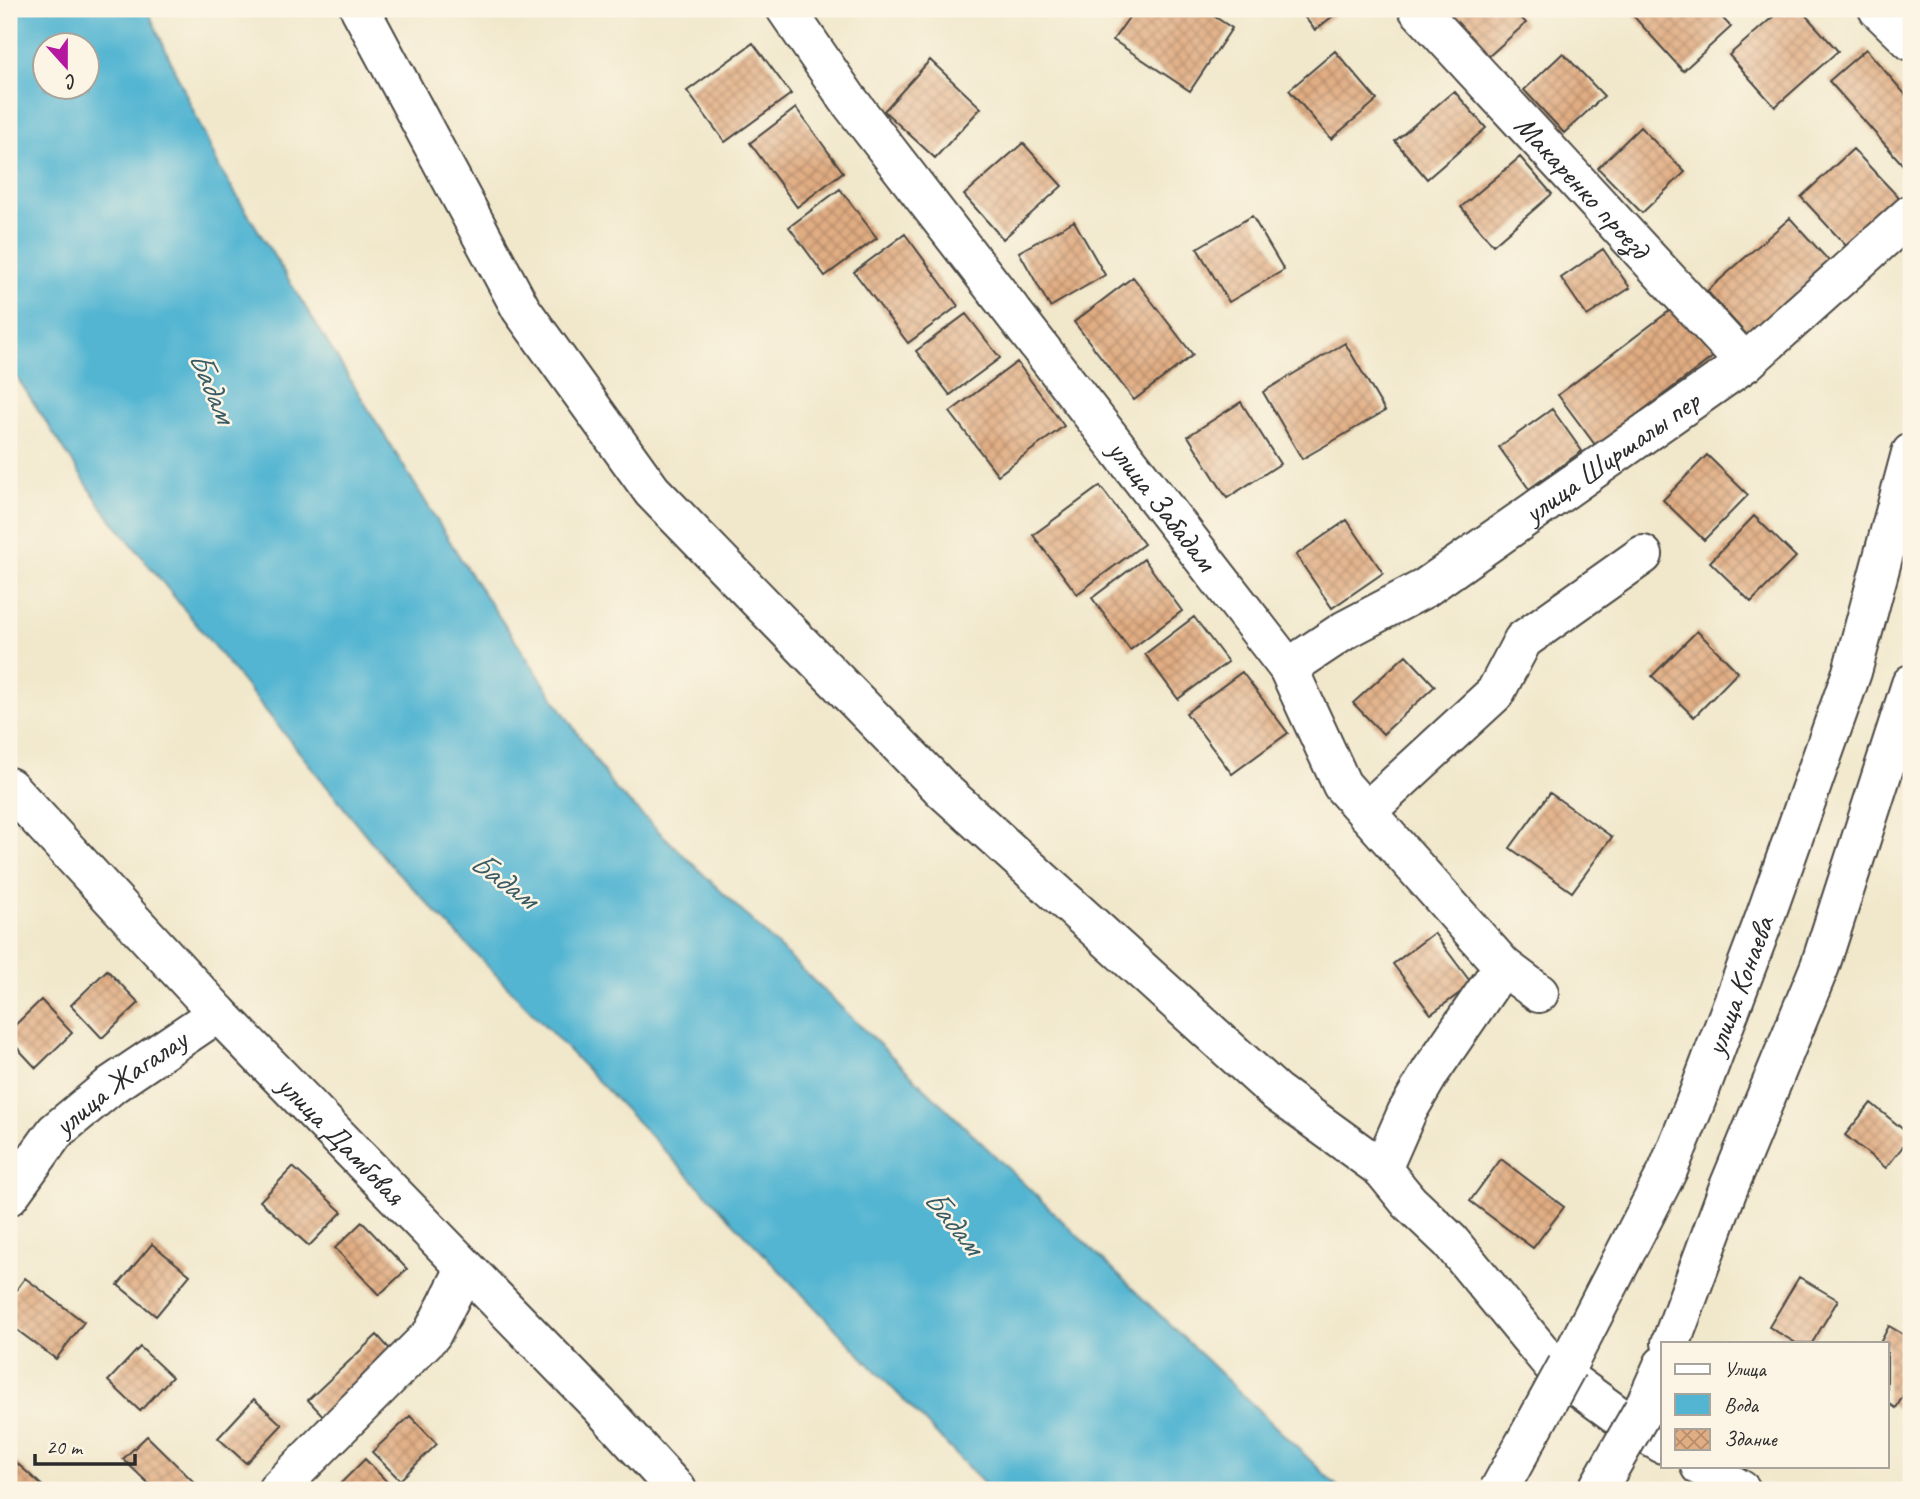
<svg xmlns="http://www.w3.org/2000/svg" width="1920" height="1499" font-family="Caveat,sans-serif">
  <defs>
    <pattern id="building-cross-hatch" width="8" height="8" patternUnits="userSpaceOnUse" patternTransform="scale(1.75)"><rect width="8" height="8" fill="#e1ad83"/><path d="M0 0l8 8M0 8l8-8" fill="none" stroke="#b78d6b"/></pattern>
  </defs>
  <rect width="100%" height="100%" fill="#fcf5e5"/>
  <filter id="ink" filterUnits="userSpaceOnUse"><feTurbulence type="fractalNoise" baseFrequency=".0143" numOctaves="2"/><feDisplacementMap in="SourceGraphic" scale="14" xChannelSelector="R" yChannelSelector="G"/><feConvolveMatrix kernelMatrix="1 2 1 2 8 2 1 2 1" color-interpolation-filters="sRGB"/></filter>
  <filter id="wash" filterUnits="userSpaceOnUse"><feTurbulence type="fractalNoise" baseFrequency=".00686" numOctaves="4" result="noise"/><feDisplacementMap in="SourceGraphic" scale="28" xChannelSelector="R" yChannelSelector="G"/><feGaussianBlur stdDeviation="1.57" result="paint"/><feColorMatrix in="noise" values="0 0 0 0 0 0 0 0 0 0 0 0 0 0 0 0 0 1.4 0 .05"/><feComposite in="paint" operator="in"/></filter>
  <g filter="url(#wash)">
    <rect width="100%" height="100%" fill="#f1e8cc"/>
    <path fill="#53b5d2" stroke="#3f707e" stroke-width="2" fill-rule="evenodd" d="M9 9H147L219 167 467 569 615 789 1341 1490H990L387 861 101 506 9 365ZM46 46H88V88H46Z"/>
    <g id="blocks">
      <path fill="url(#building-cross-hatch)" d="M1135 9H1203L1232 28 1190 91 1113 40Z
        M1298 9H1342L1315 30Z
        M1444 9H1513L1526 23 1488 57Z
        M1627 9H1714L1731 27 1683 71Z
        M1782 9H1800L1838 51 1775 107 1729 55Z
        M753 43 791 94 725 142 687 91Z
        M1866 49 1911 101V174L1829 81Z
        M1335 51 1377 100 1331 139 1289 90Z
        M1563 53 1604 96 1564 133 1524 90Z
        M930 60 981 108 935 158 884 111Z
        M1454 91 1486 128 1427 179 1395 141Z
        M796 108 843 172 797 207 750 143Z
        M1640 127 1685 172 1642 213 1598 168Z
        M1023 143 1062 186 1003 239 964 195Z
        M1853 149 1901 200 1849 249 1801 197Z
        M1520 157 1552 194 1493 245 1461 207Z
        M840 189 877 238 825 276 789 227Z
        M1252 216 1284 270 1229 302 1197 248Z
        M1790 218 1838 271 1755 344 1707 291Z
        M1074 221 1105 275 1050 307 1019 252Z
        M905 234 958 306 908 343 854 272Z
        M1603 249 1630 288 1587 316 1561 278Z
        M1133 277 1193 355 1134 400 1074 322Z
        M1680 303 1718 353 1596 446 1558 395Z
        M966 314 1000 358 950 395 916 351Z
        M1345 343 1385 411 1302 459 1263 392Z
        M1017 362 1064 426 998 475 950 412Z
        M1241 402 1280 464 1227 498 1188 436Z
        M1552 409 1582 451 1529 489 1499 447Z
        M1707 455 1748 495 1704 540 1663 500Z
        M1100 486 1144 544 1077 594 1033 535Z
        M1754 516 1796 557 1751 602 1710 562Z
        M1347 520 1383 573 1332 608 1296 555Z
        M1144 559 1182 611 1130 650 1092 598Z
        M1194 617 1228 662 1178 699 1145 654Z
        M1697 631 1738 672 1694 717 1652 676Z
        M1406 655 1435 686 1383 734 1353 703Z
        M1242 672 1288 733 1232 774 1186 713Z
        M1550 793 1612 837 1572 892 1510 848Z
        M1434 933 1472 984 1431 1014 1393 964Z
        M107 970 139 1003 102 1038 71 1005Z
        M41 1000 72 1033 36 1068 9 1039V1031Z
        M1871 1103 1911 1136 1886 1168 1845 1135Z
        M1501 1159 1564 1207 1533 1248 1470 1201Z
        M293 1167 342 1212 309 1246 260 1201Z
        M362 1222 407 1269 379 1295 335 1248Z
        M152 1244 190 1275 156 1316 118 1285Z
        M1799 1277 1838 1300 1812 1343H1796L1769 1327Z
        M25 1278 84 1322 56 1359 9 1324V1300Z
        M1889 1326 1911 1339V1382L1896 1408 1887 1402V1343H1880Z
        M377 1335 398 1358 330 1423 308 1400Z
        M140 1347 172 1377 140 1411 108 1381Z
        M254 1399 282 1425 246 1463 218 1438Z
        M410 1416 437 1444 400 1480 372 1452Z
        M147 1436 202 1490H155L123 1459Z
        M9 1456 47 1490H9Z
        M365 1459 393 1488 391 1490H334Z"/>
    </g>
  </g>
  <g filter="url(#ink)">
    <use href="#blocks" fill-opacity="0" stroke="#494743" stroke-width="2"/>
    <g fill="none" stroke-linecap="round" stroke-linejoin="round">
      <g stroke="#494743" stroke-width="42">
        <g id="minor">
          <path d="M360 9 521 309 652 491 944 791 1276 1092 1382 1169"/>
          <path id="s1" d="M786 9 847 98 1288 668 1342 785 1503 966 1539 993"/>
          <path id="s2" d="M1418 9 1745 363"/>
          <path d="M1878 9 1911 41"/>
          <path id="s3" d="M1288 668 1345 630 1425 588 1745 363 1911 214"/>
          <path id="s4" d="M9 787 218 1013 599 1405 677 1490"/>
          <path d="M1366 812 1495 693 1523 640 1643 555"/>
          <path d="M1503 966 1431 1071 1407 1112 1382 1169 1409 1202 1450 1241 1558 1372 1635 1428 1663 1444"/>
          <path id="s5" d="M9 1196 55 1132 113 1084 218 1013"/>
          <path d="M1700 1466 1741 1490"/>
          <path d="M277 1490 432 1334 465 1269"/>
        </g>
      </g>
      <g stroke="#494743" stroke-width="42">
        <g id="major">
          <path d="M1671 1343 1728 1189 1820 966 1911 684"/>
          <path id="s6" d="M1567 1366 1668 1170 1694 1106 1764 920 1852 672 1911 453"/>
          <path d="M1643 1410 1663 1365"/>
        </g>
      </g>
      <use href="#minor" stroke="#fff" stroke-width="38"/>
      <use href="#major" stroke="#fff" stroke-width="38"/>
      <g stroke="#494743" stroke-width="42" stroke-linecap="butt">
        <path id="major-bridge" d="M1499 1490 1567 1366
          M1597 1490 1643 1410"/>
      </g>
      <use href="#major-bridge" stroke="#fff" stroke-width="38"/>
    </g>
  </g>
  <g text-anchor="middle" stroke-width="5" stroke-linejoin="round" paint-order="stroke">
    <g font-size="30" fill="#2b2b2b" stroke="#fcf5e5">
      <text dy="10" stroke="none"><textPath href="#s2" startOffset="242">Макаренко проезд</textPath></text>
      <text dy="10" stroke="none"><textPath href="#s3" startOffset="387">улица Ширшалы пер</textPath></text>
      <text dy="10" stroke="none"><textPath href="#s1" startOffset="623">улица Забадам</textPath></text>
      <text dy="10" stroke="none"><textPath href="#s6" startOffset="418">улица Конаева</textPath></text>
      <text dy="10" stroke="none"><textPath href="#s5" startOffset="161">улица Жагалау</textPath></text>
      <text dy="10" stroke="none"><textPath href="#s4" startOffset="485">улица Дамбовая</textPath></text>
    </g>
    <g font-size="32" font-style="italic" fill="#395b65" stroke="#fcf5e5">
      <text transform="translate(213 386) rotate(67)" y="11">Бадам</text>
      <text transform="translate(504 879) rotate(36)" y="11">Бадам</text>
      <text transform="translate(954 1221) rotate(51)" y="11">Бадам</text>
    </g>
  </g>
  <rect width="1920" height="1499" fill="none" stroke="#fcf5e5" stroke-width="35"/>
  <rect x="1661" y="1342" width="228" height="126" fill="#fcf5e5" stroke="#a8a49b" stroke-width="2"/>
  <rect x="1675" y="1364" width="35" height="10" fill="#ffffff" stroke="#a8a49b" stroke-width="2"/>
  <text x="1724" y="1376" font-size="21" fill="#2b2b2b">Улица</text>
  <rect x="1675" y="1394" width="35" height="21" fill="#53b5d2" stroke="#a8a49b" stroke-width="2"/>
  <text x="1724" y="1412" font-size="21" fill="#2b2b2b">Вода</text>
  <rect x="1675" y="1429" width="35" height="21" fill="url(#building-cross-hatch)" stroke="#a8a49b" stroke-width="2"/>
  <text x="1724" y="1446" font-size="21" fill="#2b2b2b">Здание</text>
  <g transform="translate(66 66) rotate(159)"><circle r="33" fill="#fcf5e5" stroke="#a8a49b" stroke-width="2"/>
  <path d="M0-5L12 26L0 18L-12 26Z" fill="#b5179e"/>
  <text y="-10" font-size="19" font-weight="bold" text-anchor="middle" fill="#2b2b2b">С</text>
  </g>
  <path d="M35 1454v10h100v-10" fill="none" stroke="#2b2b2b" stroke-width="3.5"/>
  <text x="46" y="1454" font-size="21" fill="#2b2b2b" stroke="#fcf5e5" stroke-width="5" paint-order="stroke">20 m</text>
</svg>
